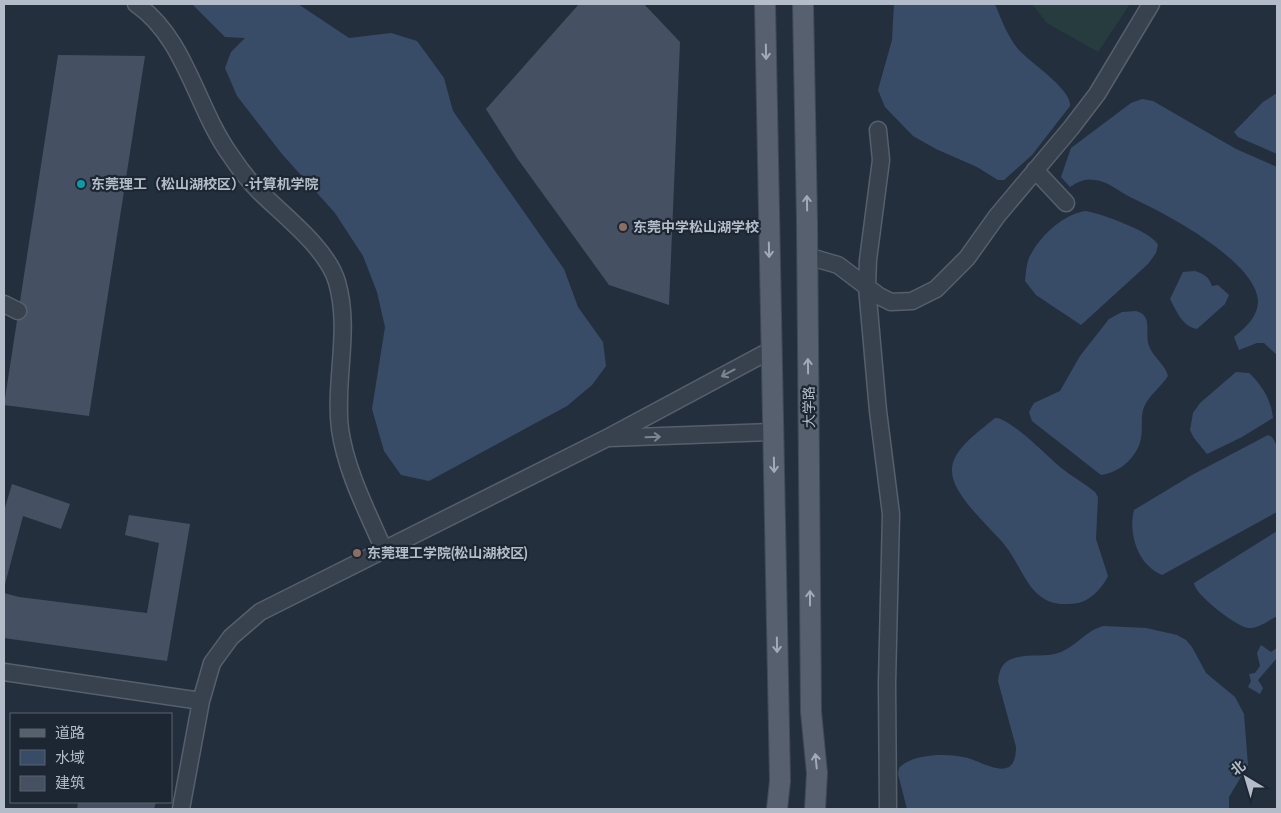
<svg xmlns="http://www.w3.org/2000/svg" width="1281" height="813" font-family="'Asap Condensed','Noto Sans SC',sans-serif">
  <rect width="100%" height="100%" fill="#242f3e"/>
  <path fill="#263c3f" d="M1032 4H1130L1098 52 1047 23Z"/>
  <path fill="#394c67" d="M192 4H298L349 38 391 33 417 41 444 78 453 111 564 269 578 307 603 342 606 366 592 385 567 406 429 481 401 475 384 451 372 409 385 327 377 292 363 256 335 213 282 154 237 96 225 68 231 52 245 38 225 37Z
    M894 4H995C1001 19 1008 37 1018 49 1029 62 1072 89 1070 106L1032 155 1004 180H998L977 167 936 149 913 136 885 107 878 90 892 40Z
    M1277 93V154L1238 137 1234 132 1263 102Z
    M1142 99 1153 101 1236 149 1277 167V355L1264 343H1257L1239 350 1234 337C1245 328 1258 317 1258 301 1256 261 1165 213 1132 198 1119 192 1110 182 1095 180 1085 178 1078 182 1070 187L1061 177 1071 148 1131 103Z
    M1085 211C1100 213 1153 232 1158 245L1156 253 1148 264 1081 325 1036 295 1025 281C1026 274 1026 266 1029 258 1039 237 1062 215 1085 211Z
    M1195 271C1204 274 1209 277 1212 286L1218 285 1229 295 1225 304 1197 329C1182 326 1177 312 1170 299L1183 272Z
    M1136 311C1154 316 1144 333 1149 346 1153 357 1165 364 1168 376 1161 387 1149 395 1144 407 1140 418 1143 427 1141 438 1138 457 1119 473 1101 475L1032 421 1029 412 1034 403 1060 391 1080 356 1109 319 1122 312Z
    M1236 372 1249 373C1262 385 1271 400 1273 418L1242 437 1207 454 1194 438 1190 430 1193 413 1200 403Z
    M995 418C1008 416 1048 457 1060 467 1071 476 1084 483 1095 492L1098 497 1096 539 1108 576C1103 587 1090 601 1078 603 1030 611 1027 573 1004 544 989 526 951 494 952 470 952 449 980 431 995 418Z
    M1268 435 1272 437 1277 446V512L1162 575C1138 565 1128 534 1134 510L1192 475Z
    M1277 531V616C1269 620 1259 629 1249 628 1238 628 1194 594 1194 583Z
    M1104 626 1146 628 1177 635 1186 640 1192 647 1206 673 1235 697 1244 714 1248 765 1229 797V809H907L898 774 899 768C912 754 945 753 963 757 982 760 1016 787 1016 747L998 681C999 674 1000 668 1005 663 1019 651 1044 659 1061 652 1078 645 1086 630 1104 626Z
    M1261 645 1271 652 1277 648V658L1258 680 1263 688 1260 694 1248 687 1251 681 1249 674 1255 673 1260 666 1257 653Z"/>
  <path fill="#455162" d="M579 4H644L680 42 669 305 609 285 517 158 486 109Z
    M58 55 145 56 89 416 4 405Z
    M12 484 70 504 61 529 23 516 4 588V511Z
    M129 515 190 524 167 661 4 638V593L19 597 147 613 159 543 125 535Z
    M78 802H156L154 809H77Z"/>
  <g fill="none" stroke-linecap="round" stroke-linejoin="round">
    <g stroke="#565f6c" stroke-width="19">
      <path id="minor" d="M136 4C186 38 196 108 231 156 239 168 249 181 259 191 284 216 327 248 337 282 351 331 334 380 340 429 346 471 367 511 384 550
        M878 130 881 160 868 260 867 287 878 411 891 514 887 683 888 809
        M1035 170 1066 203
        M807 256 838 265 879 296 891 302 912 301 936 289 967 258 997 216 1071 128 1097 94 1151 4
        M4 304 18 311
        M609 438 773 432
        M4 672 201 701
        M181 809 201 701 212 663 231 637 260 612 605 439 771 350"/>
    </g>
    <g stroke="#414a57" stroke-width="22">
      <path id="major" d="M765 4 780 781 777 809
        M803 4 807 221 811 712 817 773 815 809"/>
    </g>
    <use href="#minor" stroke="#38414e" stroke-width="16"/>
    <use href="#major" stroke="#56606e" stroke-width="20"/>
  </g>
  <defs><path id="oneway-shaft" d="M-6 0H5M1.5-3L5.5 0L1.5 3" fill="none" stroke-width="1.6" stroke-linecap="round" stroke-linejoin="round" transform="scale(1.25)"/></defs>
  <g stroke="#a1aab7">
    <use href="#oneway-shaft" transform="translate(766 52) rotate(89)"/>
    <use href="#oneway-shaft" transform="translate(807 203) rotate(-91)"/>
    <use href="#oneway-shaft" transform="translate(769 250) rotate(89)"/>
    <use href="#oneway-shaft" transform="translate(808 366) rotate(-91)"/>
    <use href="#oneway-shaft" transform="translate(774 465) rotate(89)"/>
    <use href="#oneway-shaft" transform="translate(810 598) rotate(-90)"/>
    <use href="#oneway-shaft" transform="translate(777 645) rotate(89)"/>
    <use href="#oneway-shaft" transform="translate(816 761) rotate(-96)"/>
  </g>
  <g stroke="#7c8592">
    <use href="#oneway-shaft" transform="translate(728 373) rotate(152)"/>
    <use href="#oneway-shaft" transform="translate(653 437) rotate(-2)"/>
  </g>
  <circle fill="#0f9aa8" stroke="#1d2633" stroke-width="2" cx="81" cy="184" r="5"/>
  <g fill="#8d6e63" stroke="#1d2633" stroke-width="2">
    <circle cx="623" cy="227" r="5"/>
    <circle cx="357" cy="553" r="5"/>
  </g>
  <g text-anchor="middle" stroke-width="4.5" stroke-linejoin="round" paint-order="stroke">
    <g font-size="14" font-weight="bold" fill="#b4bcc9" stroke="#1d2633" text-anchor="start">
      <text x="91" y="189">东莞理工（松山湖校区）-计算机学院</text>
      <text x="633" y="232">东莞中学松山湖学校</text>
      <text x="367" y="558">东莞理工学院(松山湖校区)</text>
    </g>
    <g font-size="14" fill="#b4bcc9" stroke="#1d2633">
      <text transform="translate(809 407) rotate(-91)" y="5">大学路</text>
    </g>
  </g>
  <rect width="1281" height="813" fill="none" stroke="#b4bcc9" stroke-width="10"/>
  <rect x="10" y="713" width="162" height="90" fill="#1d2633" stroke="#59626f"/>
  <rect x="20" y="729" width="25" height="8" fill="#56606e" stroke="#59626f"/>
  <text x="55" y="738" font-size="15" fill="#b4bcc9">道路</text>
  <rect x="20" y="750" width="25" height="15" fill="#394c67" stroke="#59626f"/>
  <text x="55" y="763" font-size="15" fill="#b4bcc9">水域</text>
  <rect x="20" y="776" width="25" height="15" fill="#455162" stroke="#59626f"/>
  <text x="55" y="788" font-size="15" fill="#b4bcc9">建筑</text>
  <g transform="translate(1246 778) rotate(322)" stroke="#1d2633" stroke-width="4" paint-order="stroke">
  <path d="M0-4L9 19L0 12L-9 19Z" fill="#b4bcc9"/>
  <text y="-8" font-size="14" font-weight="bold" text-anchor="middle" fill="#b4bcc9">北</text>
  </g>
</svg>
